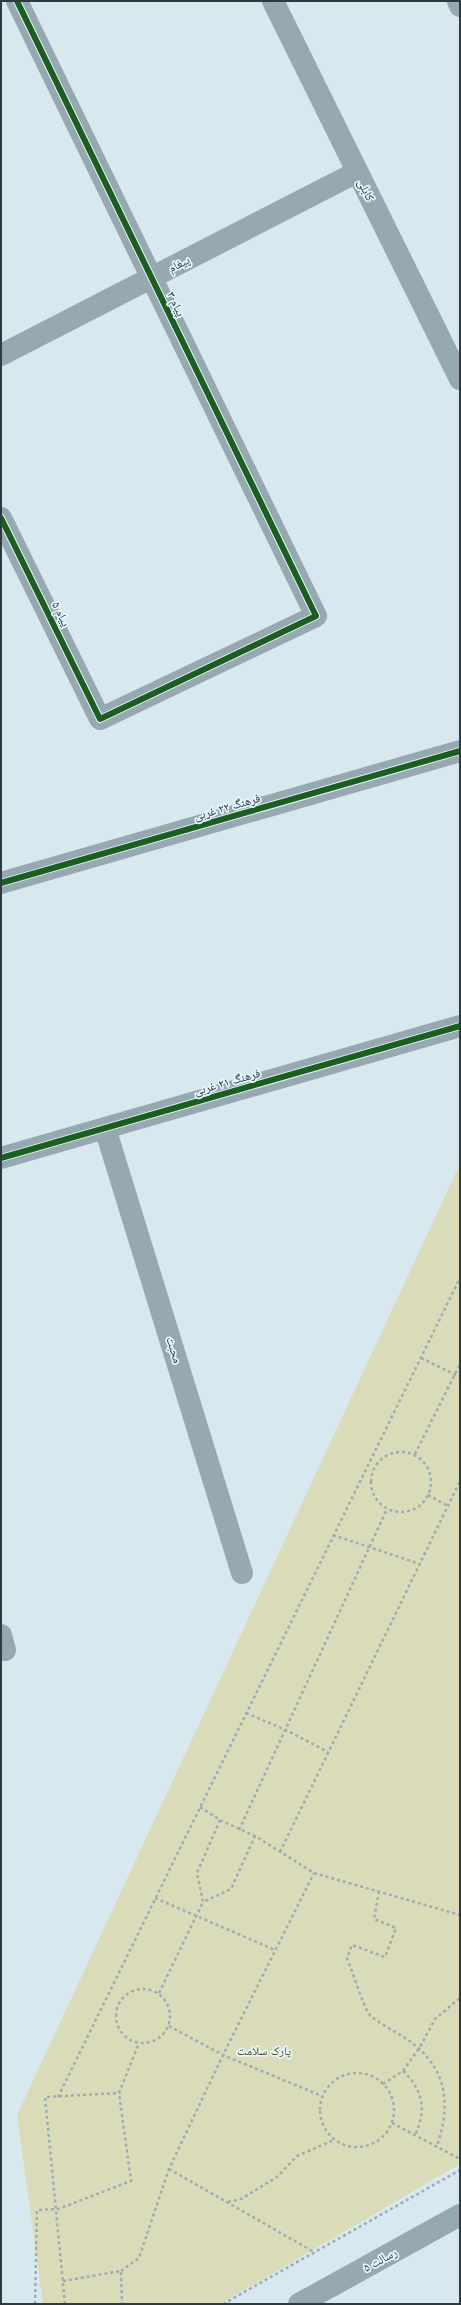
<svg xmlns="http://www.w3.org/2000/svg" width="461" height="2305" font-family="Quicksand,'Noto Naskh Arabic',sans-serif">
  <rect width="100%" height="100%" fill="#d7e8ef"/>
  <path fill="#dadbb9" d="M460 1164V2164L220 2304H43L17 2115Z"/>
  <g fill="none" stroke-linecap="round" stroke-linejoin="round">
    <path stroke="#9eadb4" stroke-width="2.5" stroke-dasharray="3 3" stroke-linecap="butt" d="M421 1358 460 1377
      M371 1482a30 30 0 1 1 60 0a30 30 0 1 1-60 0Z
      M415 1454 460 1364
      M428 1495 448 1506
      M333 1535 420 1564
      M246 1713 286 1730 328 1752
      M200 1807 220 1820 255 1836 314 1873 460 1915
      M220 1820 197 1873 203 1902 231 1889 255 1836
      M239 1830 387 1509
      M280 1852 460 1481
      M379 1891 374 1919 396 1928 385 1957 352 1945 347 1958C352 1970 363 2005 369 2014 375 2021 394 2031 402 2036 445 2063 453 2099 437 2146
      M155 1898 275 1950
      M116 2016a27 27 0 1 1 54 0a27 27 0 1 1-54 0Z
      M159 1993 203 1902
      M169 2026 223 2055 322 2096
      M403 2071C423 2090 427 2110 415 2135
      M320 2110a37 37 0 1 1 74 0a37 37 0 1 1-74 0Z
      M383 2084 403 2071 420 2047 435 2019 460 1998
      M58 2097 460 1278
      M392 2123 460 2159
      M169 2169 314 2252
      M228 2202 241 2199 277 2177 297 2156 334 2140
      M121 2271 139 2258 169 2169 223 2055 314 1873
      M63 2281 121 2271 122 2304
      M35 2304 37 2210 58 2209 131 2181 119 2093
      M65 2304 45 2097 119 2093 139 2043
      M223 2304 460 2170"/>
    <path stroke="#96a8b0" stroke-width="22" d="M273 1 460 379
      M458 1 460 6
      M1 355 357 172
      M1 518 100 719 316 616 17 1
      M1 883 460 751
      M105 1128 242 1573
      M1 1158 460 1026
      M1 1635 5 1650
      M299 2304 460 2215"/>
    <g stroke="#e4f6fe" stroke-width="8">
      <path id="cycleway" d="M1 518 100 719 316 616 17 1
        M1 883 460 751
        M1 1158 460 1026"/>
    </g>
    <use href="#cycleway" stroke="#1b5e20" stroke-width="6"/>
  </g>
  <g text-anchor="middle" stroke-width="3.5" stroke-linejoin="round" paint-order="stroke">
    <g font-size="12" fill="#2e3a3f" stroke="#e4f6fe">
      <text transform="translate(366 190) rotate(64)" y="4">کابلی</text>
      <text transform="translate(179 264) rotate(-27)" y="4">پیغام</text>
      <text transform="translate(176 304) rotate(64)" y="4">پیام ۳</text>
      <text transform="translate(61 614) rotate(64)" y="4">پیام ۵</text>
      <text transform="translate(227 807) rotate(-16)" y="4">فرهنگ ۲۲ غربی</text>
      <text transform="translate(227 1082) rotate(-16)" y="4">فرهنگ ۲۱ غربی</text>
      <text transform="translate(174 1350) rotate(73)" y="4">محبت</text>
      <text transform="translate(380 2260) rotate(-29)" y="4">رسالت ۵</text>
    </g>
    <g font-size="12" fill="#574d18" stroke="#e4f6fe">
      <text x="264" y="2055">پارک سلامت</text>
    </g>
  </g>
  <rect width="461" height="2305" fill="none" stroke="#2e3a3f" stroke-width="4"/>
</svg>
